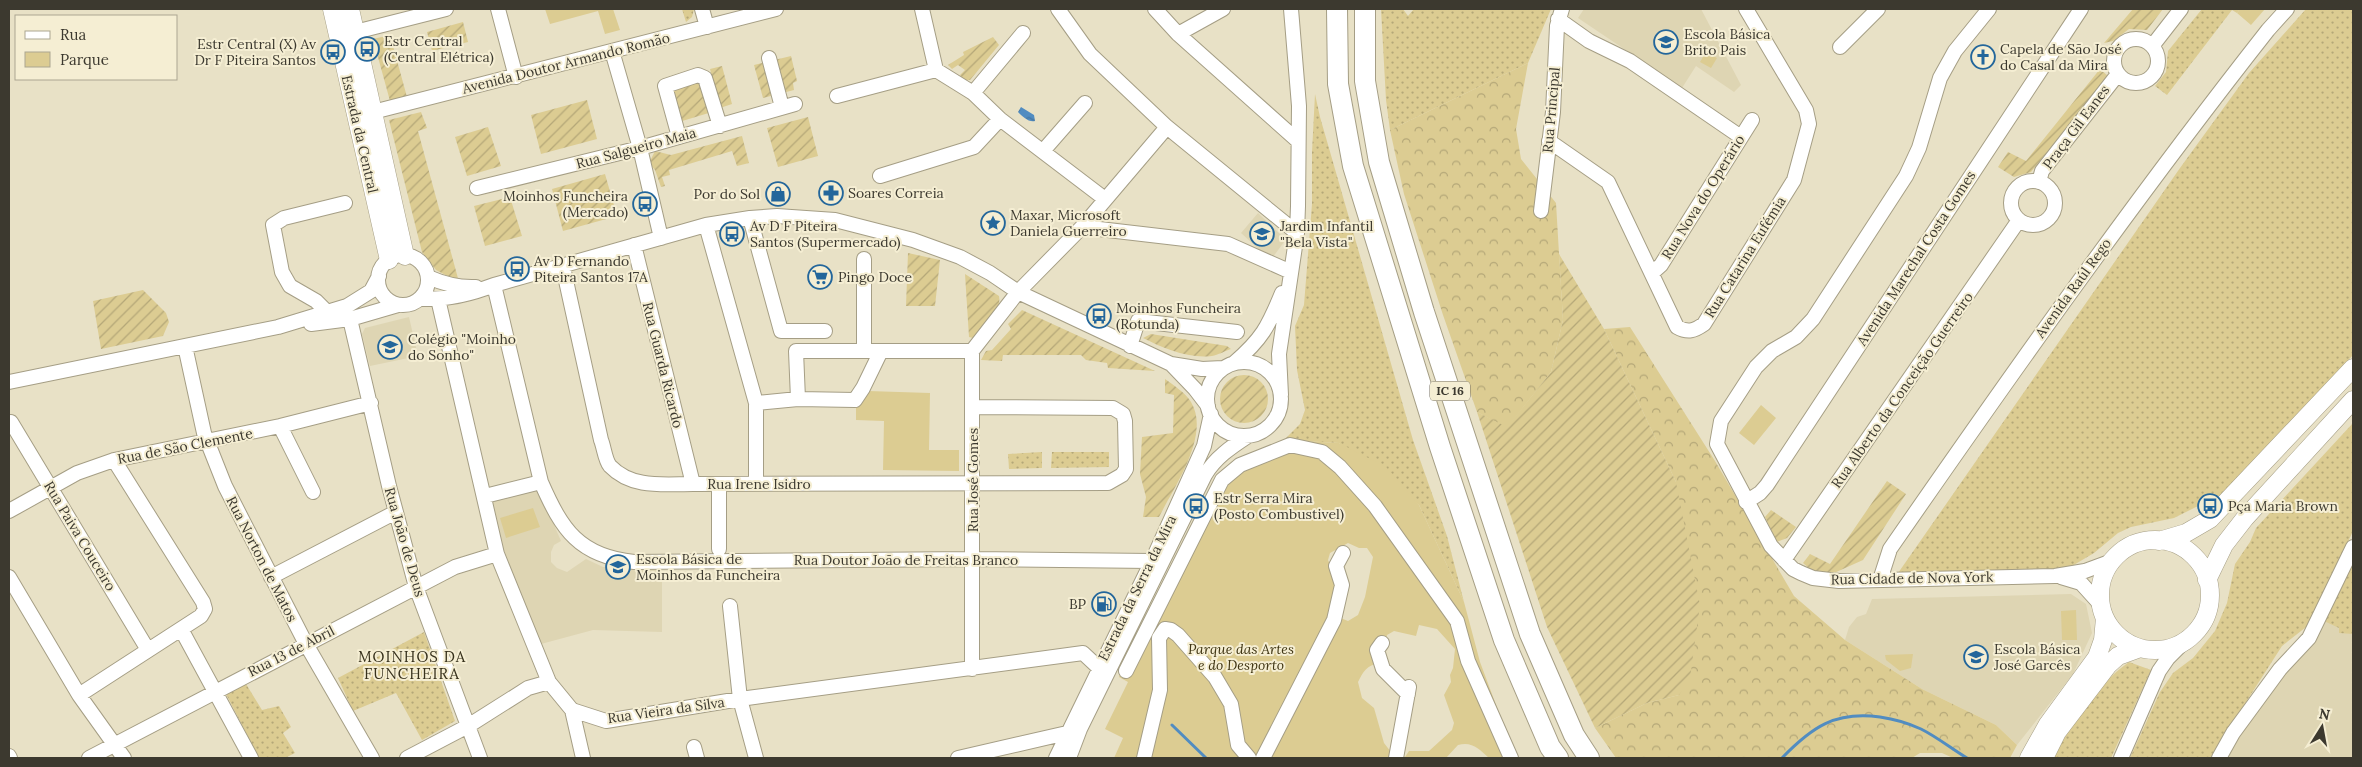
<svg xmlns="http://www.w3.org/2000/svg" width="2362" height="767" font-family="Lora,serif">
  <defs>
    <pattern id="grass-dots" width="8" height="8" patternUnits="userSpaceOnUse" patternTransform="scale(1.25)"><rect width="8" height="8" fill="#dccc92"/><path d="M2 2h.1M6 6h.1" fill="none" stroke="#b4a778" stroke-width="1.8" stroke-linecap="round"/></pattern>
    <pattern id="forest-crowns" width="20" height="18" patternUnits="userSpaceOnUse" patternTransform="scale(1.25)"><rect width="20" height="18" fill="#dccc92"/><path d="M2 6a3 3 0 1 1 6 0M12 15a3 3 0 1 1 6 0" fill="none" stroke="#b4a778"/></pattern>
    <pattern id="garden-furrows" width="10" height="10" patternUnits="userSpaceOnUse" patternTransform="scale(1.25)"><rect width="10" height="10" fill="#dccc92"/><path d="M-1 1l2-2M0 10L10 0M9 11l2-2" fill="none" stroke="#b4a778"/></pattern>
    <pattern id="water-ripples" width="26" height="14" patternUnits="userSpaceOnUse" patternTransform="scale(1.25)"><rect width="26" height="14" fill="#518cc1"/><path d="M2 4q2-2 4 0t4 0M15 11q2-2 4 0t4 0" fill="none" stroke="#44739d"/></pattern>
  </defs>
  <rect width="100%" height="100%" fill="#e8e1c6"/>
  <path fill="#ded5b3" d="M1584 9H1701L1741 85 1734 92 1696 66 1682 88 1578 18Z
    M1258 213 1282 236 1284 242 1273 257 1264 254 1241 233Z
    M409 317 418 356 370 366 362 334 365 328Z
    M539 490 561 541 554 545 551 552V562L557 568 567 572 586 559 603 567H662V632L593 630 541 644 504 551 489 499Z
    M2353 547V758H2219L2309 638Z
    M2071 594 2086 604 2092 633 2073 674 2017 745 1996 725 1922 689 1845 640 1849 627 1857 617 1866 614 1872 599Z"/>
  <path fill="url(#grass-dots)" d="M682 9H694L692 17 686 22Z
    M1381 9H1403L1408 16 1414 9H1551L1528 63 1390 130 1386 100Z
    M2202 9H2240L2237 13 2232 10 2167 95 2155 86 2166 72 2168 51Z
    M2306 9H2353V355L2230 490 2174 518 2131 527 2118 533 2094 553 2067 569 1896 576 2180 168 2249 73Z
    M1315 94 1320 117 1413 440 1447 536 1464 602 1419 505 1339 443 1284 440 1300 424 1305 410 1297 370 1295 326 1304 305 1312 204V152Z
    M2353 423V531L2310 624 2282 646 2210 758H2130L2160 692 2173 673 2193 658 2215 631 2227 603 2235 564 2250 542 2256 528Z
    M1042 452V468L1009 469 1008 454Z
    M1052 452H1109V467L1051 468Z
    M2353 562V634L2339 633V628L2324 621Z
    M424 632 455 721 422 740 396 693 353 711 338 678Z
    M2129 662 2151 670 2111 758H2054C2072 722 2095 686 2129 662Z
    M246 684 262 710 279 706 291 727 283 733 295 753 285 758H259L226 694Z"/>
  <path fill="url(#forest-crowns)" d="M1528 63 1516 129 1521 159 1556 203 1563 320 1551 372 1507 428 1477 412 1443 315 1404 194 1390 130Z
    M1630 327 1715 461 1794 596 1845 640 1922 689 1996 725 2017 745 2010 758H1953L1942 753H1920L1912 758H1616L1595 728 1647 703 1679 695 1676 482 1604 329Z"/>
  <path fill="#dccc92" fill-rule="evenodd" d="M545 9H613L620 30 605 34 598 11 550 24Z
    M2240 9H2265L2251 25 2237 13Z
    M1706 52 1717 58 1711 68 1700 62Z
    M868 391 930 393 929 450H959V471L883 470 884 421 856 420V405Z
    M1761 405 1776 418 1754 445 1739 433Z
    M1284 440 1339 443 1386 467 1419 505 1464 602 1480 662 1508 737 1519 758H1489C1479 749 1472 741 1458 745L1446 758H1114L1123 738 1105 729 1128 682 1119 677 1217 478C1239 458 1256 450 1284 440ZM1348 543 1359 548H1367L1373 557 1365 597 1358 615 1348 621 1333 615 1337 581 1328 560 1330 553ZM1419 625 1437 629 1455 649 1453 668 1450 675 1451 682 1444 695 1454 723 1452 730 1429 751H1409L1405 757 1391 752 1384 743 1374 708 1362 698 1358 682C1363 672 1367 665 1379 663L1387 635 1394 631 1416 636Z
    M533 508 540 527 506 538 500 518Z
    M2076 610 2077 640H2062L2061 611Z
    M1913 654 1911 668 1900 671 1886 660 1885 655Z"/>
  <path fill="url(#garden-furrows)" d="M2133 9H2163L2147 30 2129 29 2113 41 2104 43Z
    M463 22 468 42 432 51 427 32Z
    M390 35 407 97 390 101 373 39Z
    M993 37 999 45 970 80H964L960 75 965 70 958 65 952 69 948 65 964 55 963 52Z
    M791 56 797 81 793 83 794 90 763 98 754 65Z
    M722 66 732 104 720 108 710 69Z
    M2100 69 2108 76 2031 172 2014 177 1998 167 2008 152 2026 161Z
    M702 79 712 112 679 122 669 89Z
    M587 100 597 139 541 154 531 115Z
    M421 112 427 128 418 131 459 282 436 270 422 252 389 120Z
    M808 117 818 156 778 167 767 128Z
    M488 127 501 166 467 176 455 137Z
    M742 136 749 163 737 166 732 151 669 170 670 175 662 177 665 186 661 187 655 170 649 163 655 151 671 155Z
    M605 174 617 216 563 231 552 189Z
    M510 197 522 236 485 246 474 206Z
    M908 253 940 260 935 306H906Z
    M1559 254 1604 329 1676 482 1700 605 1690 678 1679 695 1647 703 1595 728 1547 627 1477 412 1507 427 1551 372 1563 320Z
    M965 274 999 296C1002 312 983 327 973 338L969 337Z
    M143 290 166 313 169 322 163 336 101 349 93 301Z
    M1022 310 1155 371 1108 368 1107 363 1086 360 1081 355H1003L1002 361 981 360 986 351 992 350 1011 329 1008 324Z
    M1151 334 1227 346 1231 349C1225 351 1218 355 1212 356 1188 359 1163 348 1143 338Z
    M1220 399a24 24 0 1 1 48 0a24 24 0 1 1-48 0Z
    M1165 379C1173 385 1186 393 1191 402 1211 435 1174 487 1159 517H1143L1146 497 1140 474 1142 437 1173 433 1174 395 1165 393Z
    M1887 481 1906 494 1863 560 1834 573 1812 571 1803 563 1810 554 1830 564Z
    M1771 510 1796 527 1787 538 1777 542 1765 517Z"/>
  <path fill="url(#water-ripples)" d="M1021 107 1034 115 1035 121C1029 123 1022 116 1018 112Z"/>
  <g fill="none" stroke-linecap="round" stroke-linejoin="round">
    <path stroke="#518cc1" stroke-width="3" d="M1172 725 1206 758
      M1782 758C1812 727 1835 711 1880 717 1894 719 1908 723 1921 729 1937 737 1952 749 1967 758"/>
    <g stroke="#a59e85" stroke-width="16">
      <path id="minor" d="M498 9 516 77
        M702 9 707 27
        M922 9 936 70 973 93 1000 119 1105 199
        M1058 9 1090 54 1167 127 1297 233
        M1155 9 1178 34 1298 141
        M1989 9 1955 51 1940 78 1919 148 1906 176 1813 319 1796 337 1772 351 1756 367 1721 421 1717 444 1771 546 1793 569 1801 573 1813 578 1839 581 2055 576 2085 571 2112 561
        M1558 19 1589 41 1630 61 1741 137
        M355 32 446 9
        M1178 34 1223 9
        M2114 61a22 22 0 1 1 44 0a22 22 0 1 1-44 0Z
        M2153 45 2181 9
        M1840 47 1878 9
        M612 51 640 148 661 238
        M769 58 782 107
        M973 93 1023 33
        M837 96 936 70
        M365 114 776 9
        M679 137 665 86 698 75 705 78 720 126
        M1549 141 1608 182 1677 327C1688 333 1694 331 1704 324L1794 180 1809 124 1806 110 1746 9
        M1043 151 1085 103
        M880 176 974 147 1000 119
        M2011 203a22 22 0 1 1 44 0a22 22 0 1 1-44 0Z
        M2039 182 2042 171 2118 74
        M477 188 640 148 795 104
        M1541 211 1553 112 1557 26 1562 9
        M750 218 781 331H825
        M706 225 756 403V484
        M1082 227 1228 244 1291 272
        M634 245 693 484
        M378 280a25 25 0 1 1 50 0a25 25 0 1 1-50 0Z
        M864 259V351
        M563 267 601 440C604 447 605 460 610 466 632 489 664 484 693 484L1108 483 1122 475 1126 469 1125 421 1123 414 1113 408 973 407
        M1652 273 1661 265 1752 120
        M428 277C444 284 458 288 476 287
        M494 285 541 482C562 530 579 556 634 562L973 559 1152 561
        M420 299C446 300 469 295 494 285L706 225 750 218 777 216 835 220 913 240 960 257 990 273 1018 292 1171 364 1202 369 1223 368
        M438 299 497 554 549 682 572 710 606 721 740 699 1083 653 1099 668
        M327 312 316 301 290 286 282 272 273 225 284 218 345 203
        M350 319 389 486 416 587 480 758
        M311 324 350 319 398 305
        M185 346 204 433 225 486 306 644 372 758
        M1130 346 1138 321 1237 332
        M881 351H972L1018 292 1082 227 1167 127
        M1207 399a37 37 0 1 1 74 0a37 37 0 1 1-74 0Z
        M1234 363C1262 339 1268 327 1282 293
        M1171 364 1195 389 1208 406
        M9 382 278 327 347 306 371 291 379 276
        M1281 395 1279 354 1297 233 1298 206 1299 106 1291 9
        M756 403 798 399 855 400 863 388 881 351H796L798 399
        M11 422 148 650
        M280 426 313 492
        M719 484V549
        M485 496 541 482
        M1746 502 1760 493 1767 485 2081 9
        M9 511 77 473 114 460 280 426 371 403
        M1784 560 2019 220
        M9 577 79 695 124 758
        M271 577 396 512
        M2061 577 2081 583 2100 604
        M1880 580 1890 549C2012 373 2135 199 2268 30L2287 9
        M730 606 740 699 756 758
        M181 629 251 758
        M1382 643 1377 650 1383 669 1408 694
        M972 669V351
        M1126 671 1222 480 1240 465 1290 445 1322 452 1340 467 1375 506 1457 621 1468 661 1511 758
        M79 695 201 616 205 609 203 602 114 460
        M572 710 583 758
        M694 747 697 758
        M9 756 10 758
        M89 758 455 567 497 554
        M407 758 468 726 528 688 549 682
        M958 758 1067 733
        M1056 758 1152 561 1204 446 1211 414
        M1069 758 1080 729 1205 475C1215 458 1231 447 1248 436
        M1144 758 1160 690 1159 638 1165 629 1171 630 1178 635 1215 677 1231 704 1238 745 1249 758
        M1263 758 1334 620 1342 585 1336 566 1343 553
        M1396 758 1409 687
        M2121 758 2159 671 2168 658 2185 641
        M2219 758 2233 733 2280 669 2309 638 2353 547"/>
    </g>
    <g stroke="#a59e85" stroke-width="19">
      <path id="major" d="M332 9 389 260
        M350 9 405 256
        M2100 595a55 55 0 1 1 110 0a55 55 0 1 1-110 0Z
        M2159 541 2186 533 2210 519 2353 368
        M2207 580 2224 545 2245 518 2353 400
        M2029 758 2048 724 2097 657 2103 640 2105 618
        M2044 758 2057 732 2108 665 2118 656 2140 648"/>
    </g>
    <g stroke="#a59e85" stroke-width="22">
      <path id="highway" d="M1337 9 1338 84 1353 166 1440 447 1504 640 1550 747 1558 758
        M1365 9V81L1379 162 1424 312 1530 634 1574 735 1589 758"/>
    </g>
    <use href="#minor" stroke="#fff" stroke-width="14"/>
    <use href="#major" stroke="#fff" stroke-width="18"/>
    <use href="#highway" stroke="#fff" stroke-width="20"/>
  </g>
  <defs>
    <g id="school-ring" transform="scale(1.25)"><circle r="9.5" fill="#f5eed3" stroke="#23669b" stroke-width="1.5"/><path d="M0-5L7-2L0 1L-7-2ZM-4 1L0 2.5L4 1V4Q0 6-4 4Z" fill="#23669b"/></g>
    <g id="bus-ring" transform="scale(1.25)"><circle r="9.5" fill="#f5eed3" stroke="#23669b" stroke-width="1.5"/><path d="M-5-6H5V4H4V6H2V4H-2V6H-4V4H-5ZM-3.5-4V0h7V-4ZM-3.5 1.2v1.5H-2V1.2ZM2 1.2v1.5H3.5V1.2Z" fill="#23669b"/></g>
    <g id="church-ring" transform="scale(1.25)"><circle r="9.5" fill="#f5eed3" stroke="#23669b" stroke-width="1.5"/><path d="M-1.2-6h2.4v3.5h3.3v2.4h-3.3V6h-2.4V-.1h-3.3v-2.4h3.3Z" fill="#23669b"/></g>
    <g id="pharmacy-ring" transform="scale(1.25)"><circle r="9.5" fill="#f5eed3" stroke="#23669b" stroke-width="1.5"/><path d="M-2-6h4v4h4v4h-4v4h-4v-4h-4v-4h4Z" fill="#23669b"/></g>
    <g id="shop-ring" transform="scale(1.25)"><circle r="9.5" fill="#f5eed3" stroke="#23669b" stroke-width="1.5"/><path d="M-5-2.5h2.3a2.7 3.5 0 0 1 5.4 0H5L5.5 6h-11ZM-1.5-2.5h3a1.5 2.3 0 0 0-3 0Z" fill="#23669b"/></g>
    <g id="sight-ring" transform="scale(1.25)"><circle r="9.5" fill="#f5eed3" stroke="#23669b" stroke-width="1.5"/><path d="M0-6L1.8-2.2L6-1.7L2.9 1.2L3.7 5.4L0 3.3L-3.7 5.4L-2.9 1.2L-6-1.7L-1.8-2.2Z" fill="#23669b"/></g>
    <g id="supermarket-ring" transform="scale(1.25)"><circle r="9.5" fill="#f5eed3" stroke="#23669b" stroke-width="1.5"/><path d="M-6-5.5h2.5l.6 2H6L4.5 2H-2.5L-4.4-4H-6ZM-1.5 3.2a1.3 1.3 0 1 0 .1 0ZM3 3.2a1.3 1.3 0 1 0 .1 0Z" fill="#23669b"/></g>
    <g id="fuel-ring" transform="scale(1.25)"><circle r="9.5" fill="#f5eed3" stroke="#23669b" stroke-width="1.5"/><path d="M-5.5-6h7V0h2V4h1.3V-2.5L3-4.5l.8-.8L6-3V5H2.5V1h-1V6h-7ZM-4.2-4.7v3.2H.2V-4.7Z" fill="#23669b"/></g>
  </defs>
  <g fill-rule="evenodd">
    <use href="#school-ring" x="1666" y="42"/>
    <use href="#bus-ring" x="367" y="49"/>
    <use href="#bus-ring" x="333" y="52"/>
    <use href="#church-ring" x="1983" y="57"/>
    <use href="#pharmacy-ring" x="831" y="193"/>
    <use href="#shop-ring" x="778" y="194"/>
    <use href="#bus-ring" x="645" y="204"/>
    <use href="#sight-ring" x="993" y="223"/>
    <use href="#bus-ring" x="732" y="234"/>
    <use href="#school-ring" x="1262" y="234"/>
    <use href="#bus-ring" x="517" y="269"/>
    <use href="#supermarket-ring" x="820" y="277"/>
    <use href="#bus-ring" x="1099" y="316"/>
    <use href="#school-ring" x="390" y="347"/>
    <use href="#bus-ring" x="1196" y="506"/>
    <use href="#bus-ring" x="2210" y="506"/>
    <use href="#school-ring" x="618" y="567"/>
    <use href="#fuel-ring" x="1104" y="604"/>
    <use href="#school-ring" x="1976" y="657"/>
  </g>
  <g text-anchor="middle" stroke-width="4" stroke-linejoin="round" paint-order="stroke">
    <rect fill="#f5eed3" stroke="#746f60" stroke-width="1" x="1430" y="381.5" width="40" height="19" rx="4"/>
    <g font-size="12" font-weight="bold" fill="#3c392f">
      <text x="1450" y="395">IC 16</text>
    </g>
    <g font-size="14" fill="#3c392f" stroke="#f5eed3" text-anchor="start">
      <text x="1684" y="39">Escola Básica<tspan x="1684" dy="16">Brito Pais</tspan></text>
      <text x="384" y="46">Estr Central<tspan x="384" dy="16">(Central Elétrica)</tspan></text>
      <text x="316" y="49" text-anchor="end">Estr Central (X) Av<tspan x="316" dy="16">Dr F Piteira Santos</tspan></text>
      <text x="2000" y="54">Capela de São José<tspan x="2000" dy="16">do Casal da Mira</tspan></text>
      <text x="848" y="198">Soares Correia</text>
      <text x="760" y="199" text-anchor="end">Por do Sol</text>
      <text x="628" y="201" text-anchor="end">Moinhos Funcheira<tspan x="628" dy="16">(Mercado)</tspan></text>
      <text x="1010" y="220">Maxar, Microsoft<tspan x="1010" dy="16">Daniela Guerreiro</tspan></text>
      <text x="750" y="231">Av D F Piteira<tspan x="750" dy="16">Santos (Supermercado)</tspan></text>
      <text x="1280" y="231">Jardim Infantil<tspan x="1280" dy="16">"Bela Vista"</tspan></text>
      <text x="534" y="266">Av D Fernando<tspan x="534" dy="16">Piteira Santos 17A</tspan></text>
      <text x="838" y="282">Pingo Doce</text>
      <text x="1116" y="313">Moinhos Funcheira<tspan x="1116" dy="16">(Rotunda)</tspan></text>
      <text x="408" y="344">Colégio "Moinho<tspan x="408" dy="16">do Sonho"</tspan></text>
      <text x="1214" y="503">Estr Serra Mira<tspan x="1214" dy="16">(Posto Combustivel)</tspan></text>
      <text x="2228" y="511">Pça Maria Brown</text>
      <text x="636" y="564">Escola Básica de<tspan x="636" dy="16">Moinhos da Funcheira</tspan></text>
      <text x="1086" y="609" text-anchor="end">BP</text>
      <text x="1994" y="654">Escola Básica<tspan x="1994" dy="16">José Garcês</tspan></text>
    </g>
    <g font-size="14" fill="#3c392f" stroke="#f5eed3">
      <text transform="translate(566 63) rotate(-14)" y="5">Avenida Doutor Armando Romão</text>
      <text transform="translate(1551 110) rotate(-85)" y="5">Rua Principal</text>
      <text transform="translate(2076 127) rotate(-53)" y="5">Praça Gil Eanes</text>
      <text transform="translate(360 134) rotate(77)" y="5">Estrada da Central</text>
      <text transform="translate(636 148) rotate(-15)" y="5">Rua Salgueiro Maia</text>
      <text transform="translate(1703 197) rotate(-58)" y="5">Rua Nova do Operário</text>
      <text transform="translate(1745 257) rotate(-58)" y="5">Rua Catarina Eufémia</text>
      <text transform="translate(1916 258) rotate(-57)" y="5">Avenida Marechal Costa Gomes</text>
      <text transform="translate(2073 288) rotate(-54)" y="5">Avenida Raúl Rego</text>
      <text transform="translate(663 365) rotate(76)" y="5">Rua Guarda Ricardo</text>
      <text transform="translate(1902 390) rotate(-55)" y="5">Rua Alberto da Conceição Guerreiro</text>
      <text transform="translate(185 446) rotate(-11)" y="5">Rua de São Clemente</text>
      <text transform="translate(973 480) rotate(-90)" y="5">Rua José Gomes</text>
      <text x="759" y="489">Rua Irene Isidro</text>
      <text transform="translate(80 536) rotate(59)" y="5">Rua Paiva Couceiro</text>
      <text transform="translate(405 542) rotate(74)" y="5">Rua João de Deus</text>
      <text transform="translate(262 559) rotate(63)" y="5">Rua Norton de Matos</text>
      <text x="906" y="565">Rua Doutor João de Freitas Branco</text>
      <text transform="translate(1912 578) rotate(-1)" y="5">Rua Cidade de Nova York</text>
      <text transform="translate(1137 588) rotate(-64)" y="5">Estrada da Serra da Mira</text>
      <text transform="translate(291 651) rotate(-27)" y="5">Rua 13 de Abril</text>
      <text transform="translate(666 710) rotate(-8)" y="5">Rua Vieira da Silva</text>
    </g>
    <g font-size="14" font-style="italic" fill="#3f3513" stroke="#f5eed3">
      <text x="1241" y="654">Parque das Artes<tspan x="1241" dy="16">e do Desporto</tspan></text>
    </g>
    <g font-size="15" letter-spacing="1" fill="#37311c" stroke="#f5eed3">
      <text x="412" y="662">MOINHOS DA<tspan x="412" dy="17">FUNCHEIRA</tspan></text>
    </g>
  </g>
  <rect width="2362" height="767" fill="none" stroke="#3c392f" stroke-width="20"/>
  <rect x="15" y="15" width="162" height="65" fill="#f5eed3" stroke="#aba691"/>
  <rect x="25" y="31" width="25" height="8" fill="#ffffff" stroke="#aba691"/>
  <text x="60" y="40" font-size="15" fill="#3c392f">Rua</text>
  <rect x="25" y="52" width="25" height="15" fill="#dccc92" stroke="#aba691"/>
  <text x="60" y="65" font-size="15" fill="#3c392f">Parque</text>
  <g transform="translate(2322 727) rotate(11)" stroke="#f5eed3" stroke-width="4" paint-order="stroke">
  <path d="M0-4L9 19L0 12L-9 19Z" fill="#3c392f"/>
  <text y="-8" font-size="14" font-weight="bold" text-anchor="middle" fill="#3c392f">N</text>
  </g>
</svg>
